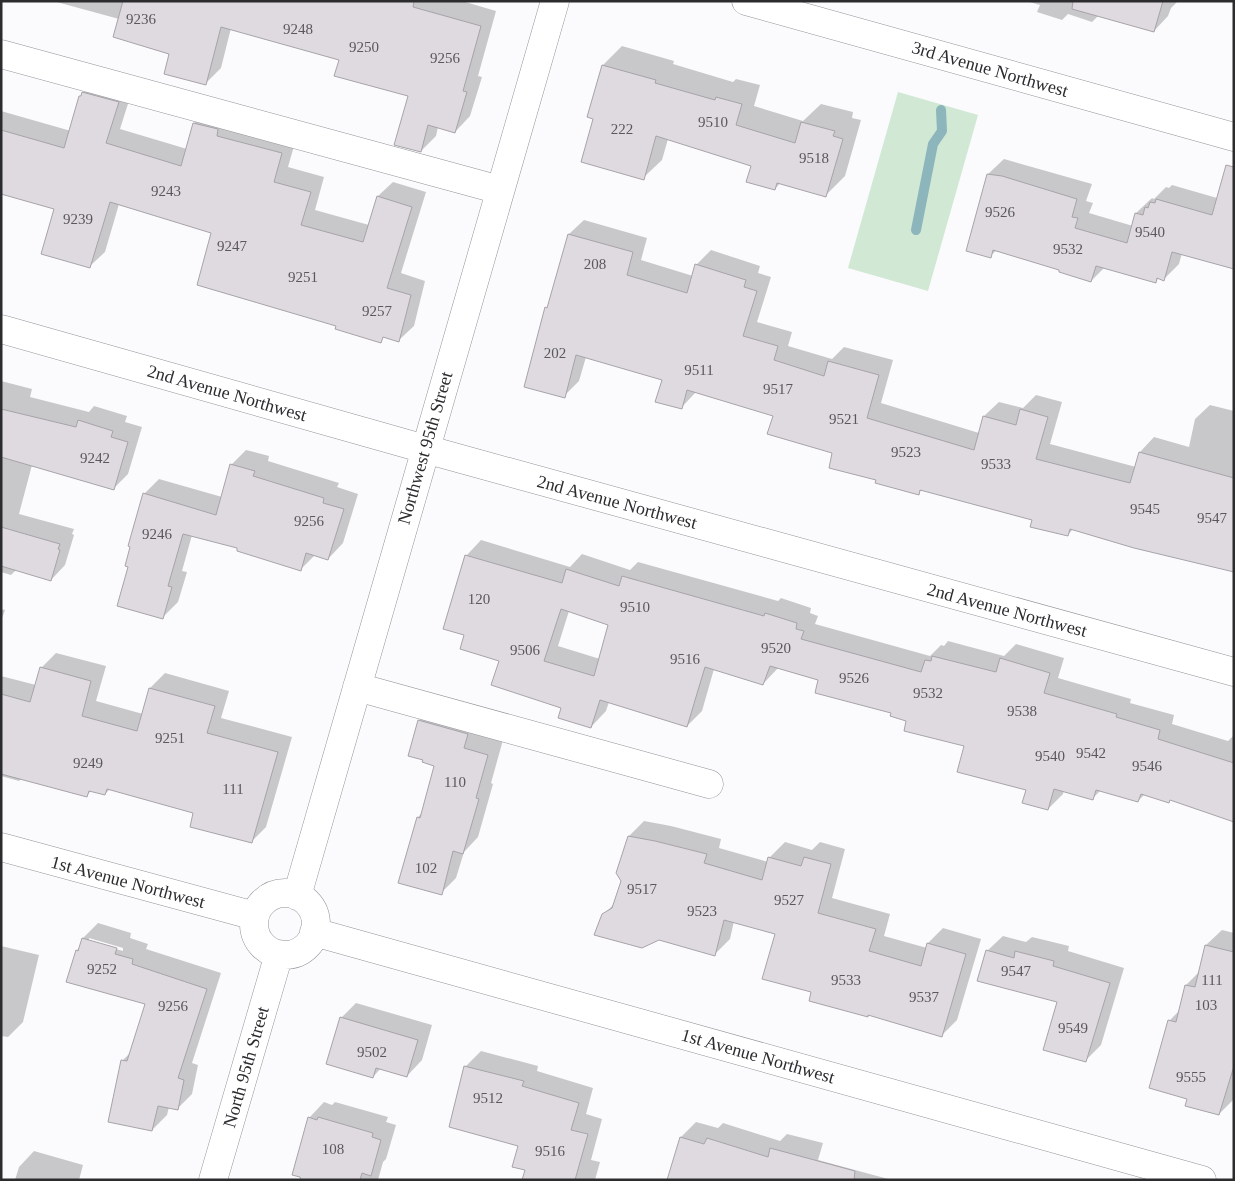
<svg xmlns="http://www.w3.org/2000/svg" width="1235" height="1181" font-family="'Times New Roman',serif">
  <rect width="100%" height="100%" fill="#fbfbfe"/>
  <path fill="#d0e8d4" d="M898 92 978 115 928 291 848 268Z"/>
  <path fill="#0003" fill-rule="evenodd" d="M53 1H462L496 11 478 76 482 77 470 116 455 132 438 127 436 136 421 151 410 95 340 59 231 28 221 68 205 84 171 53 119 19Z
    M1026 1H1178L1171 8 1168 16 1154 31 1099 15 1092 22 1068 14 1062 20 1037 12 1040 5Z
    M622 46 674 61 673 64 733 82 736 79 760 85 754 106 803 121 821 104 853 112 852 118 861 120 845 176 826 195 781 182 775 189 753 165 668 139 662 160 643 178 595 118 589 117 603 65Z
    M98 78 133 88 120 129 187 149 194 123 209 108 296 139 288 167 324 177 315 210 369 225 378 196 393 182 426 192 401 273 425 281 414 326 399 340 385 336 380 341 337 325 213 232 119 204 105 252 90 266 56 209 1 193V111L71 131 83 93Z
    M1004 159 1092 184 1086 201 1093 203 1089 213 1133 226 1136 213 1152 198 1154 199 1166 187 1169 188 1172 185 1224 200 1182 253 1179 264 1164 279 1159 278 1155 282 1105 267 1091 281 1061 270 997 250 990 256 988 174Z
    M584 220 647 238 641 260 693 276 696 265 711 250 760 266 758 273 771 277 757 322 792 332 788 346 832 359 844 347 893 360 881 403 979 433 984 416 999 402 1023 408 1036 395 1062 402 1050 444 1136 467 1140 452 1154 437 1189 447 1195 419 1210 405 1234 411V571L1073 529 1068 535 1034 520 922 490 918 493 834 453 774 415 696 392 681 408 663 379 586 357 579 381 564 396 546 308 549 305 569 234Z
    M1 381 32 389 30 397 89 412 94 406 127 416 125 422 142 427 128 474 113 489 32 465 19 514 74 529 72 534 74 535 65 565 51 580 16 570 11 575 1 572Z
    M246 450 269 456 268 461 339 483 337 487 358 494 343 543 328 559 315 555 301 569 239 548 192 535 182 571 187 572 178 602 162 618 130 566 144 494 159 479 222 497 231 465Z
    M481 540 570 567 582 554 630 570 638 562 778 601 781 598 811 608 810 613 818 616 815 624 930 656 941 645 944 646 948 641 1004 656 1016 644 1064 658 1058 678 1131 699 1130 703 1174 715 1172 724 1228 741 1234 735V820L1171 799 1145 794 1138 801 1101 790 1093 798 1064 790 1063 794 1048 809 1027 789 965 745 820 680 779 667 763 684 714 669 702 711 687 726 609 702 606 711 591 727 466 634V556ZM569 611 610 624 600 659 558 646Z
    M1 609 5 610 1 621Z
    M56 653 106 666 96 701 143 714 150 688 165 673 229 691 221 718 292 737 266 827 251 842 195 812 110 789 105 794 92 790 87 795 22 778 19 781 1 776V676L36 685 41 668Z
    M434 705 503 740 491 783 493 784 478 837 464 852 456 878 441 893 418 817 423 812 436 765 419 721Z
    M644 821 671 826 721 839 719 848 768 862 770 857 785 842 812 850 820 842 845 849 832 898 890 914 884 936 927 948 928 943 943 928 981 939 957 1020 942 1035 776 933 734 921 730 939 714 955 603 915 615 903 623 881 629 836Z
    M98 923 131 933 130 938 148 944 146 949 221 973 192 1063 198 1065 192 1094 177 1109 169 1107 167 1115 152 1130 122 1061 131 1052 147 1004 77 950 81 946 83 938ZM89 938 123 948V951L89 941Z
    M1222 930 1234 933V1099L1219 1114 1189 1098 1169 1021 1180 1010 1186 985 1200 971 1206 945Z
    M1003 936 1026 942 1032 937 1069 946 1068 951 1124 968 1101 1045 1085 1061 1059 1001 987 951Z
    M1 946 39 955 23 1022 8 1037 1 1036Z
    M356 1003 432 1025 422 1060 407 1076 381 1068 373 1077 341 1018Z
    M481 1051 538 1066 537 1071 593 1088 586 1114 602 1119 591 1160 600 1162 595 1180H523L526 1170 519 1145 450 1126 466 1066Z
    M324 1102 332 1105 335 1102 388 1117 386 1122 396 1125 386 1159 383 1162 378 1180H302L309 1118Z
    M696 1122 718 1128 723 1123 780 1141 787 1134 823 1143 818 1160 892 1180 668 1179 681 1137Z
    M34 1151 83 1165 79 1180H15L19 1167Z"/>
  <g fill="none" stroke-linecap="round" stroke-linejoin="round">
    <path stroke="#8cb6bb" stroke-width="10" d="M916 230 933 144 942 131 941 110"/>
  </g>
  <path fill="#dfdae0" stroke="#a7a3a8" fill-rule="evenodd" d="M123 1H414L413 7 481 26 463 91 467 92 455 133 428 125 421 152 394 145 408 96 334 76 339 60 221 27 206 85 164 74 169 54 113 37Z
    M1073 1H1163L1154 32 1072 9Z
    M602 65 656 80 655 83 715 100 716 97 742 104 736 125 795 143 801 122 835 131 833 136 843 139 826 197 777 183 775 190 746 182 751 166 656 136 644 180 581 162 593 119 587 117Z
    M82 92 119 102 106 143 181 166 193 123 218 129 217 136 282 153 274 182 311 192 301 225 363 242 377 196 412 207 387 288 411 295 399 342 383 337 381 343 335 329 336 326 197 285 211 233 110 202 90 268 41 254 54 209 1 194V130L64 148 79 96H81Z
    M1226 165 1234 167V269L1172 252 1164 281 1157 278 1156 283 1096 266 1091 282 1059 272V270L993 250 991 258 966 251 987 174 1002 176 1077 199 1072 217 1078 218 1075 228 1127 243 1135 213 1143 215 1145 207 1148 208 1150 202 1155 203 1156 199 1212 215Z
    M568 234 633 252 627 275 687 293 695 264 746 280 744 287 757 291 743 336 778 346 774 360 824 376 828 361 879 375 867 418 974 450 983 416 1016 425 1020 409 1048 417 1036 459 1130 483 1139 452 1234 478V572L1134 548 1070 529 1068 536 1030 527 1032 520 920 490 919 495 875 483 876 480 829 468 832 453 767 434 773 416 687 390 682 409 655 402 662 380 576 355 565 398 524 387 545 307 547 308Z
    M1 409 76 427 78 420 113 431 111 437 128 442 114 490 1 457Z
    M230 464 255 471 253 476 324 498 323 503 344 509 328 560 306 553 301 571 237 551V548L183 534 168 586 172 587 163 619 117 606 128 567 125 566 130 547 128 546 143 493 216 515Z
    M1 527 60 544 58 549 60 550 51 581 1 566Z
    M465 555 562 583 566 569 619 586 622 576 764 616 765 613 797 623 796 629 804 631 801 639 921 672 925 660 931 661 932 656 996 672 1000 658 1050 673 1044 693 1117 714 1116 717 1160 730 1158 739 1234 763V822L1170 800 1169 803 1141 794 1138 802 1096 790 1093 800 1054 789 1048 810 1022 803 1026 790 957 772 964 746 904 731 906 721 890 716 891 713 815 693 818 680 770 666 763 685 705 667 687 727 600 700 591 728 558 718 561 708 491 685 499 661 460 649 464 635 443 629ZM561 609 608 625 594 676 544 661Z
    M40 667 91 681 82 716 137 731 149 688 215 706 207 733 278 752 252 843 190 827 193 813 107 789 105 795 89 791 87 797 1 774V694L30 702Z
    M418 720 468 734 464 748 488 755 476 798 479 799 463 854 453 851 442 895 398 883 417 817 420 818 434 766 422 762 423 760 408 756Z
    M628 836 655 841 707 854 704 863 762 880 768 857 801 866 804 857 831 864 818 913 876 929 869 951 921 966 927 943 966 954 942 1037 868 1015V1017L809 1001 811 992 762 979 775 934 724 920 715 956 659 940 642 948 594 935 602 914 612 908 621 881 616 873Z
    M82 938 117 948 115 954 133 959 132 964 207 989 178 1078 184 1080 178 1110 158 1106 152 1131 108 1122 121 1060 127 1061 145 1004 66 982 76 950 78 951Z
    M1205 945 1234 952V1066L1219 1115 1185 1106 1187 1099 1149 1088 1168 1020 1176 1022 1185 985 1195 987Z
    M986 950 1014 958 1015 951 1054 961 1053 966 1110 983 1086 1062 1043 1050 1057 1002 977 981Z
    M340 1017 418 1040 407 1077 376 1068 373 1078 326 1064Z
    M464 1066 524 1081 522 1086 579 1103 571 1130 588 1134 575 1180H522L525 1170 512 1167 518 1146 449 1127Z
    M308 1117 317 1120 318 1117 373 1133 372 1137 381 1140 371 1176 362 1173 360 1180H301L300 1177 292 1175Z
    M680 1137 704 1144 707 1138 768 1157 770 1148 855 1171 854 1180H667Z"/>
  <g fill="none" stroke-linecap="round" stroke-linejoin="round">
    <g stroke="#93939a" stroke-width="29">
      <path id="minor" d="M746 1 1234 137
        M1 54 500 190
        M1 329 425 449 1234 672
        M357 687 709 784
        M1 847 255 916
        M254 924a31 31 0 1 1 62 0a31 31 0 1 1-62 0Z
        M297 896 555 1
        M314 932 1202 1180
        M213 1180 279 954"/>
    </g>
    <use href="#minor" stroke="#fff" stroke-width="28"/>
  </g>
  <g text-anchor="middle" stroke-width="4" stroke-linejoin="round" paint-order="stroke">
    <g font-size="15" fill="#59585b">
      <text x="141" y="24">9236</text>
      <text x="298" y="34">9248</text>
      <text x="364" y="52">9250</text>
      <text x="445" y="63">9256</text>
      <text x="713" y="127">9510</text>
      <text x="622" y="134">222</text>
      <text x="814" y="163">9518</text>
      <text x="166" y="196">9243</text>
      <text x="1000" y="217">9526</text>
      <text x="78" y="224">9239</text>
      <text x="1150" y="237">9540</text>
      <text x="232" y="251">9247</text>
      <text x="1068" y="254">9532</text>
      <text x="595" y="269">208</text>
      <text x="303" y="282">9251</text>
      <text x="377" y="316">9257</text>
      <text x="555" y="358">202</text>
      <text x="699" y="375">9511</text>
      <text x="778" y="394">9517</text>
      <text x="844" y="424">9521</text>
      <text x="906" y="457">9523</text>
      <text x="95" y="463">9242</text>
      <text x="996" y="469">9533</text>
      <text x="1145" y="514">9545</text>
      <text x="1212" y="523">9547</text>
      <text x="309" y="526">9256</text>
      <text x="157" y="539">9246</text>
      <text x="479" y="604">120</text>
      <text x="635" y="612">9510</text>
      <text x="776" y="653">9520</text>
      <text x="525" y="655">9506</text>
      <text x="685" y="664">9516</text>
      <text x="854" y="683">9526</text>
      <text x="928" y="698">9532</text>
      <text x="1022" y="716">9538</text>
      <text x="170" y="743">9251</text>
      <text x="1091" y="758">9542</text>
      <text x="1050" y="761">9540</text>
      <text x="88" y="768">9249</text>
      <text x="1147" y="771">9546</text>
      <text x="455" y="787">110</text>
      <text x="233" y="794">111</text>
      <text x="426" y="873">102</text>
      <text x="642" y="894">9517</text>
      <text x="789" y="905">9527</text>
      <text x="702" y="916">9523</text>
      <text x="102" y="974">9252</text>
      <text x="1016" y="976">9547</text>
      <text x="846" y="985">9533</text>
      <text x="1212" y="985">111</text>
      <text x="924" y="1002">9537</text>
      <text x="1206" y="1010">103</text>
      <text x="173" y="1011">9256</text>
      <text x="1073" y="1033">9549</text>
      <text x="372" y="1057">9502</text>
      <text x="1191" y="1082">9555</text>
      <text x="488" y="1103">9512</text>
      <text x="333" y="1154">108</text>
      <text x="550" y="1156">9516</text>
    </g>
    <g font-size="18" fill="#2c2c2f" stroke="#fff">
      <text transform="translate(990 69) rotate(16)" y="6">3rd Avenue Northwest</text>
      <text transform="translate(227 393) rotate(16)" y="6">2nd Avenue Northwest</text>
      <text transform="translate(425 448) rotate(-74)" y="6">Northwest 95th Street</text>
      <text transform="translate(617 502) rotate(15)" y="6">2nd Avenue Northwest</text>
      <text transform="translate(1007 610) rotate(15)" y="6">2nd Avenue Northwest</text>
      <text transform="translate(128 882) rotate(15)" y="6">1st Avenue Northwest</text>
      <text transform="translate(758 1056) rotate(16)" y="6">1st Avenue Northwest</text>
      <text transform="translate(246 1067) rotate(-74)" y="6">North 95th Street</text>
    </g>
  </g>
  <rect width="1235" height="1181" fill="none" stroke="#2c2c2f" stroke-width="5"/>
</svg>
